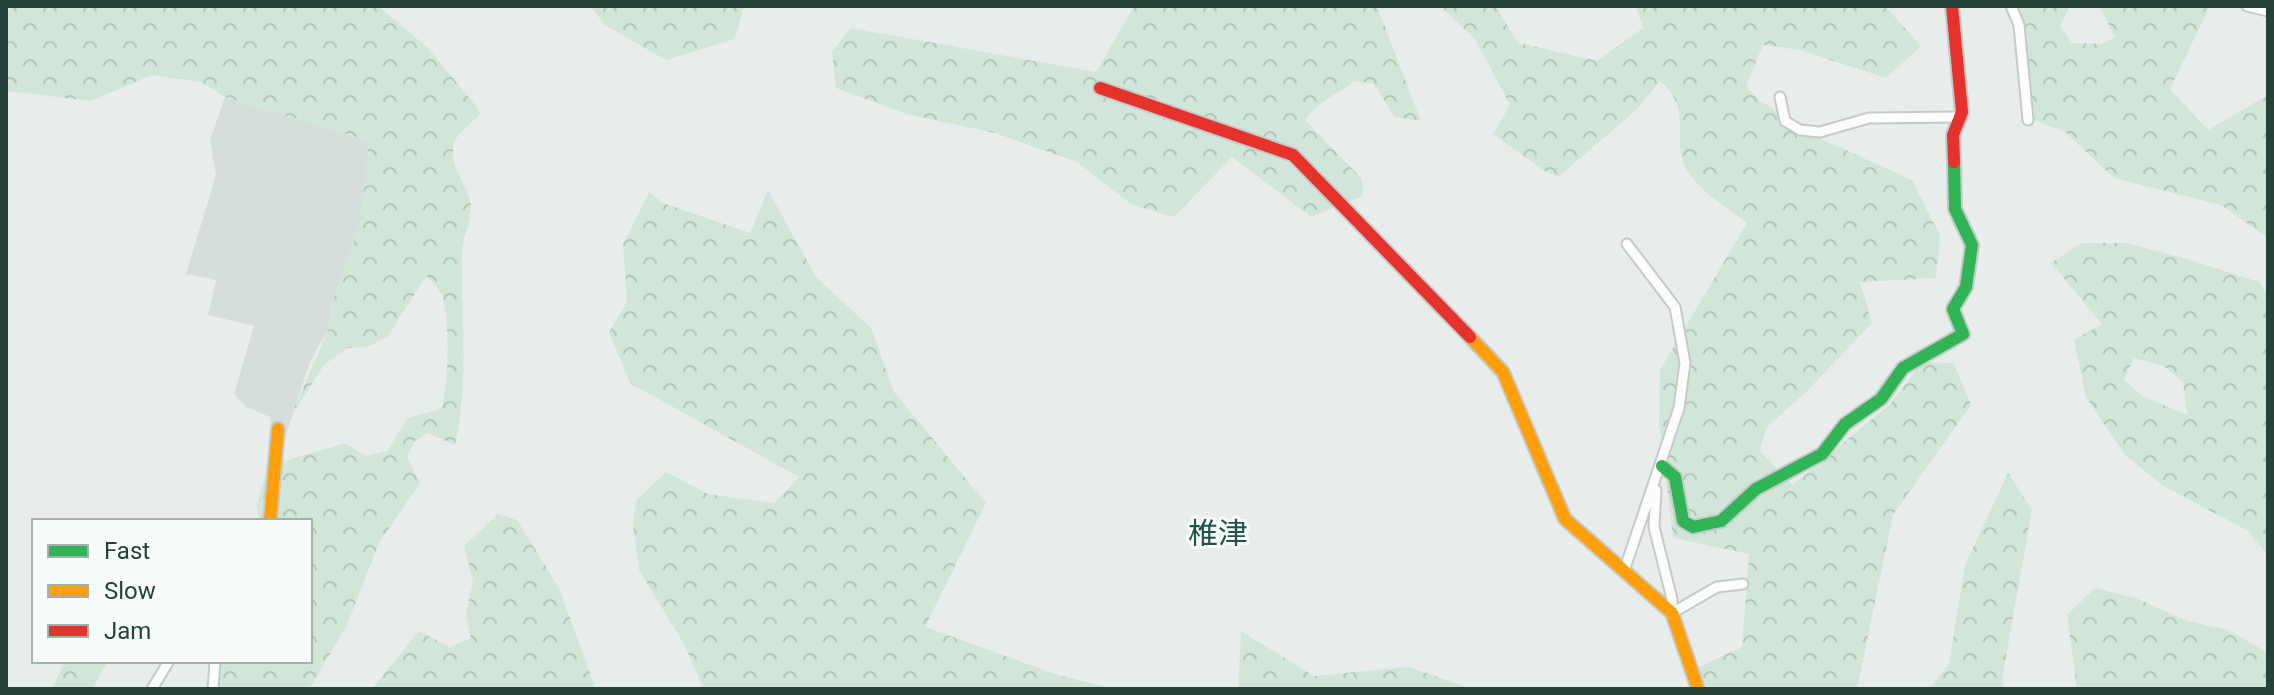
<svg xmlns="http://www.w3.org/2000/svg" width="2274" height="695" font-family="Roboto,'Noto Sans JP',sans-serif">
  <defs>
    <pattern id="forest-crowns" width="20" height="18" patternUnits="userSpaceOnUse" patternTransform="scale(2)"><rect width="20" height="18" fill="#d1e6d8"/><path d="M2 6a3 3 0 1 1 6 0M12 15a3 3 0 1 1 6 0" fill="none" stroke="#b3c6ba"/></pattern>
  </defs>
  <rect width="100%" height="100%" fill="#e8edeb"/>
  <path fill="#d6dedb" d="M225 97 370 141 360 225 332 302 329 328 310 362 285 438 272 437 270 417 246 407 234 394 254 326 208 315 216 280 186 274 216 175 210 140Z"/>
  <path fill="url(#forest-crowns)" fill-rule="evenodd" d="M6 6H378L427 47 477 107 480 114C473 122 459 132 455 141 445 167 473 187 471 212 469 226 462 240 462 254 461 318 469 382 455 445L427 433 415 441 407 456 420 483 379 543 347 625 309 689H216L219 661H310V521H261L256 508 268 466 345 443 366 456 387 451 408 418 441 409C449 391 450 314 442 295 439 288 432 282 426 276L388 336 370 346 347 348 324 365 291 416 329 328 332 302 360 225 369 141 225 97 201 82 152 75 91 101 6 91Z
    M590 6H744L735 39 666 60 605 25Z
    M1134 6H1377L1421 121 1395 117 1374 84 1355 81 1317 106 1305 120 1362 179 1363 196 1311 217 1232 157 1174 217 1132 205 1077 162 995 133 906 114 836 88 832 51 851 28 1096 72Z
    M1440 6H1496L1518 43 1597 61 1643 28 1636 6H1885L1921 46 1886 78 1800 50 1763 45 1746 86 1759 100 1819 138 1912 180 1940 236 1936 278 1860 282 1872 323 1806 392 1766 428 1760 451 1793 485 1890 404 1922 362 1954 363 1971 405 1893 515 1857 689H1704L1699 667 1742 647 1749 554 1673 538 1659 423 1660 370 1747 223C1728 208 1691 186 1683 162 1673 127 1692 110 1660 81L1636 110 1558 177 1541 169 1493 134 1510 105 1475 39Z
    M2013 6H2070L2060 26 2072 43 2102 44 2115 37 2099 6H2210L2170 89 2208 130 2268 95V238L2221 205 2114 178 2065 132 2032 119Z
    M768 190 816 277 871 328 894 392 986 503 925 627 1058 675 1115 689H704L684 644 639 570 633 524 636 501 666 472 708 494 774 503 799 477 630 383 609 332 627 302 623 244 649 192 663 203 750 233Z
    M2082 243H2126L2184 258 2259 282 2268 295V556L2248 531 2162 485 2125 455 2086 397 2074 340 2102 324 2051 263ZM2134 358 2164 366 2183 382 2187 415 2142 396 2124 380Z
    M2008 473 2032 509 2002 680 2004 689H1929L1949 664 1965 565Z
    M498 514 517 520 559 588 596 689H372L419 631 450 647 471 638 466 616 473 581 464 546Z
    M2095 588 2138 599 2188 621 2229 630 2268 653V689H2077L2067 615Z
    M1241 631 1314 676 1409 667 1472 689H1238Z
    M65 661H108L92 689H52Z"/>
  <g fill="none" stroke-linecap="round" stroke-linejoin="round">
    <g stroke="#c5cac8" stroke-width="13">
      <path id="street" d="M2011 6 2019 25 2028 120
        M2247 6 2268 11
        M1780 97 1785 121 1800 130 1820 132 1869 118 1960 117
        M1656 490 1654 527 1672 599V613
        M1624 571 1679 408 1685 363 1675 307 1627 244
        M1672 613 1717 587 1743 584
        M152 689 169 661
        M213 689 215 661"/>
    </g>
    <g stroke="#c3cbc8" stroke-width="16">
      <path id="fast" d="M1662 466 1675 477 1683 521 1693 527 1721 521 1756 489 1822 454 1845 424 1881 399 1903 368 1963 334 1953 309 1966 287 1972 245 1955 209 1954 162"/>
    </g>
    <g stroke="#c3cbc8" stroke-width="16">
      <path id="slow" d="M1470 337 1503 372 1565 519 1672 613 1698 689
        M270 521 278 429"/>
    </g>
    <g stroke="#c3cbc8" stroke-width="16">
      <path id="jam" d="M1952 6 1962 112 1953 135 1954 162
        M1100 88 1293 155 1470 337"/>
    </g>
    <use href="#street" stroke="#fcfcfc" stroke-width="9"/>
    <use href="#fast" stroke="#30b455" stroke-width="12"/>
    <use href="#slow" stroke="#ff9f0a" stroke-width="12"/>
    <use href="#jam" stroke="#e5322d" stroke-width="12"/>
  </g>
  <g text-anchor="middle" stroke-width="6" stroke-linejoin="round" paint-order="stroke">
    <g font-size="30" fill="#1f5548" stroke="#f7fbf9">
      <text x="1218" y="544">椎津</text>
    </g>
  </g>
  <rect width="2274" height="695" fill="none" stroke="#24423a" stroke-width="16"/>
  <rect x="32" y="519" width="280" height="144" fill="#f7fbf9" stroke="#a3b1ad" stroke-width="2"/>
  <rect x="48" y="545" width="40" height="12" fill="#30b455" stroke="#a3b1ad" stroke-width="2"/>
  <text x="104" y="559" font-size="24" fill="#24423a">Fast</text>
  <rect x="48" y="585" width="40" height="12" fill="#ff9f0a" stroke="#a3b1ad" stroke-width="2"/>
  <text x="104" y="599" font-size="24" fill="#24423a">Slow</text>
  <rect x="48" y="625" width="40" height="12" fill="#e5322d" stroke="#a3b1ad" stroke-width="2"/>
  <text x="104" y="639" font-size="24" fill="#24423a">Jam</text>
</svg>
